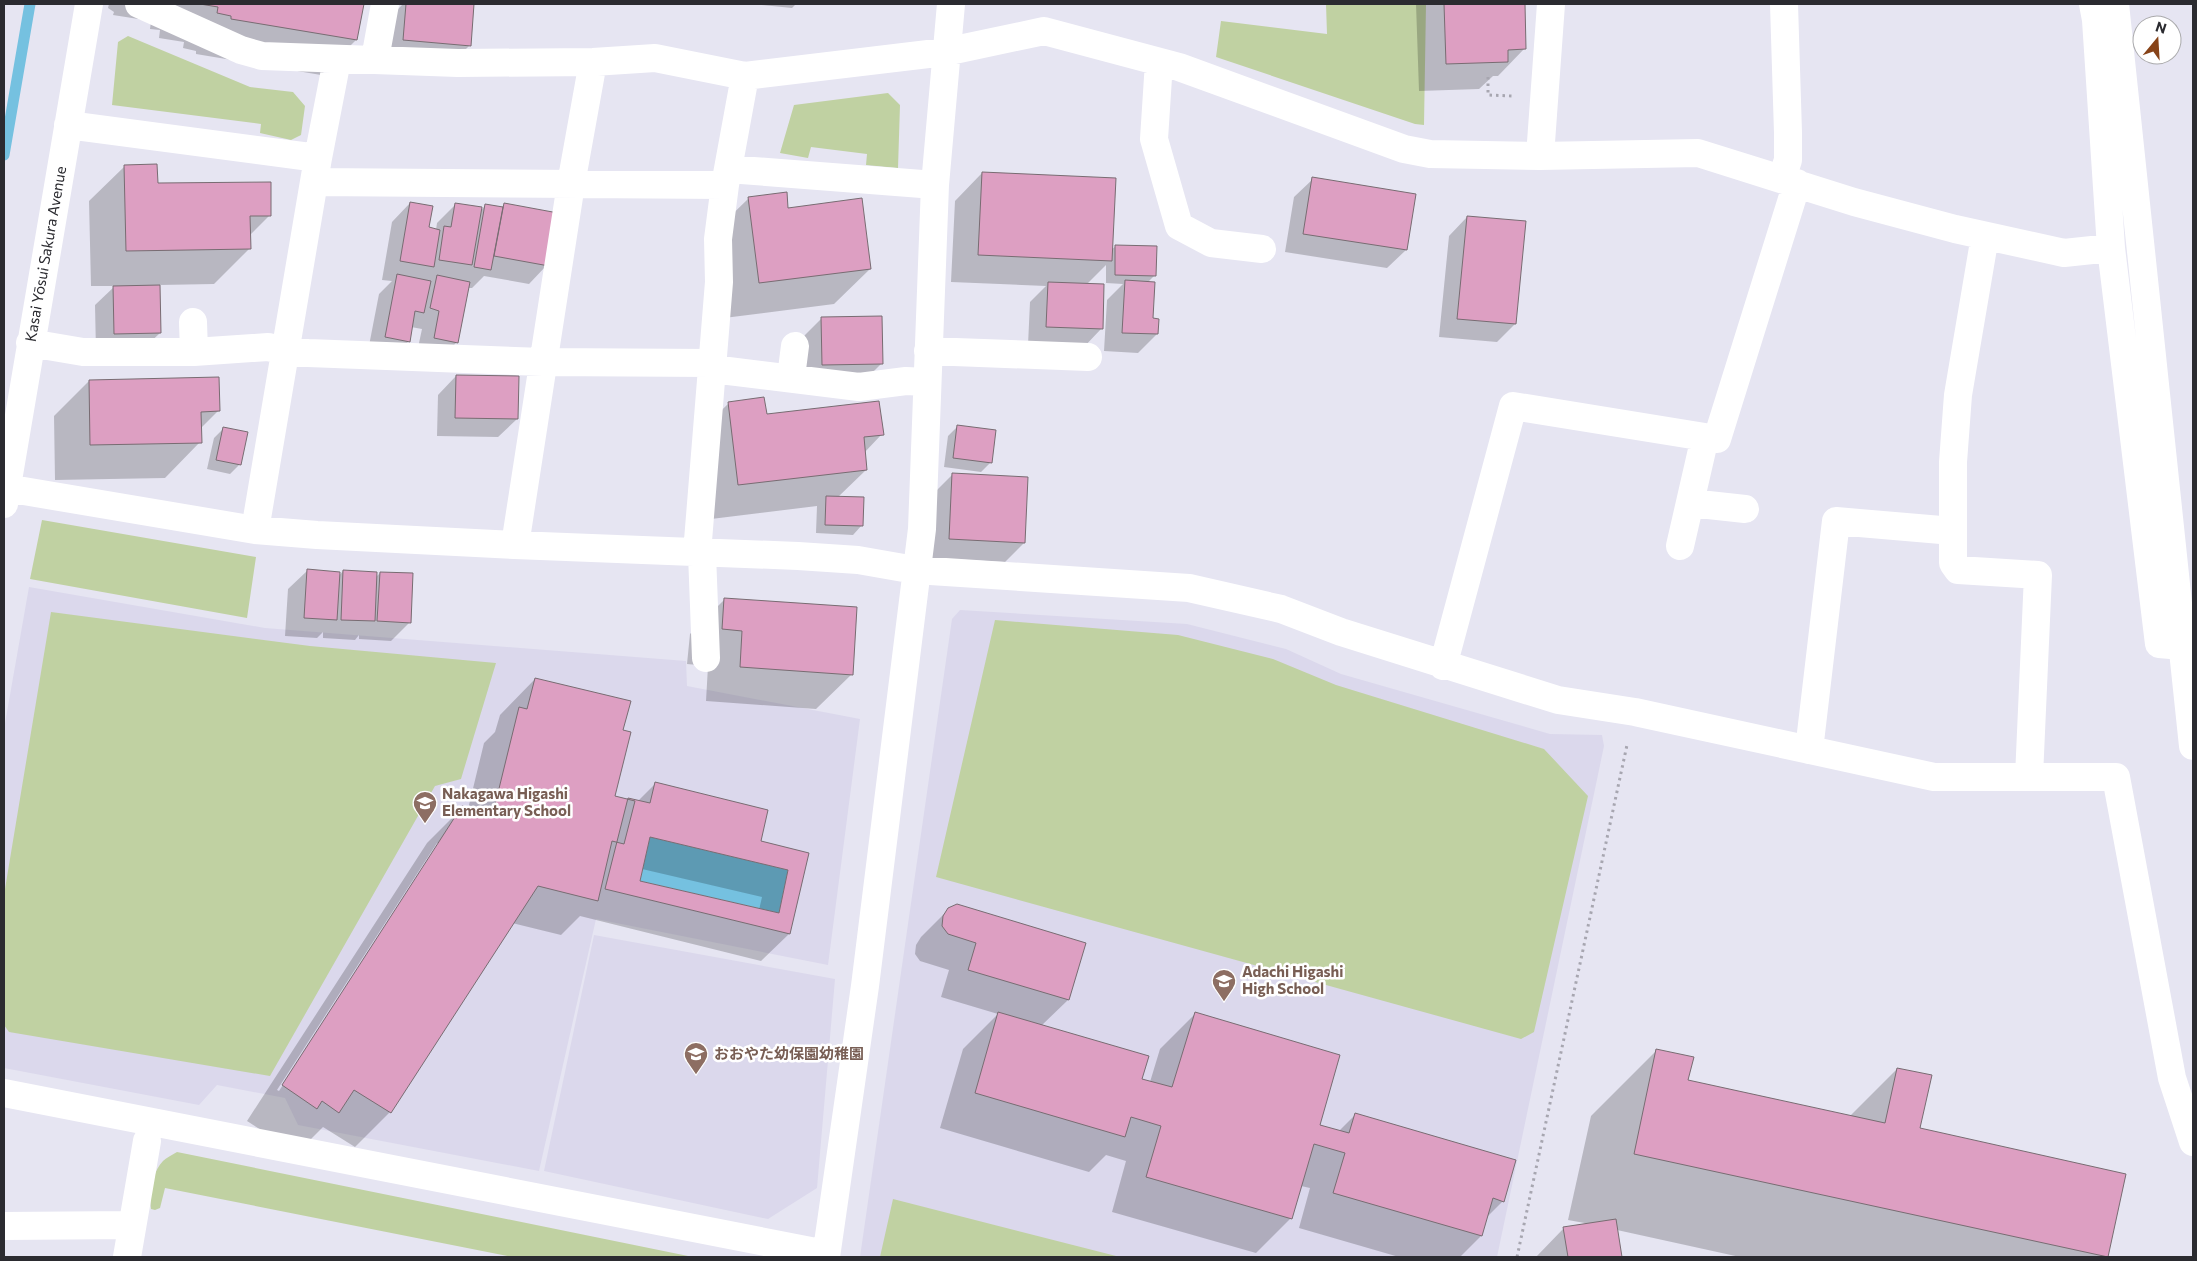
<svg xmlns="http://www.w3.org/2000/svg" width="2197" height="1261" font-family="Commissioner,'Noto Sans JP',sans-serif">
  <rect width="100%" height="100%" fill="#e6e5f2"/>
  <path fill="#dbd8ec" d="M29 587 265 628 686 661 687 686 860 719 828 965 596 919 539 1171 298 1125 285 1098 217 1085 199 1105 4 1068V729Z
    M960 610 1187 624 1286 649 1341 674 1550 734 1602 735 1604 746 1497 1257H860L952 619Z
    M594 935 835 979 817 1188 768 1219 544 1171Z"/>
  <path fill="#c0d1a2" d="M1326 4H1426L1424 125 1415 124 1216 57 1221 21 1327 34Z
    M128 36 250 87 293 92 305 106 301 135 291 140 260 133 261 124 112 105 118 42Z
    M888 93 900 105 898 168 866 165 867 154 811 147 808 158 780 153 794 105Z
    M42 520 256 557 247 618 30 579Z
    M51 612 310 646 496 663 461 779 435 786 270 1076 9 1032 4 1025V895Z
    M995 620 1178 635 1273 659 1336 685 1544 749 1588 796 1534 1032 1521 1039 936 877Z
    M177 1152 693 1257H513L165 1188 160 1208 155 1210 151 1209C149 1195 152 1172 163 1161 166 1158 172 1155 177 1152Z
    M893 1199 1120 1257H880Z"/>
  <path fill="#75c1e0" d="M650 837 788 870 779 913 640 881Z"/>
  <path fill="#0003" fill-rule="evenodd" d="M109 4H362L356 40 321 75 196 54V51L183 48 184 42 159 38 160 30 150 29 151 21 113 15 114 12 108 8Z
    M403 4 473 5 470 45 451 64 385 58 389 18Z
    M753 4H796L792 8Z
    M1416 4H1524L1525 48 1498 76H1493L1479 89 1419 91Z
    M125 166 157 185 270 215 249 236V249L214 284 159 285 160 333 141 351 96 352 95 305 115 286H91L89 201Z
    M982 173 1111 250 1116 246 1155 275 1147 283 1152 319 1157 334 1138 353 1104 351 1107 300 1123 284 1106 283V265L1086 285 1101 329 1083 348 1028 345 1030 302 1046 286 951 282 955 201Z
    M1313 179 1406 250 1387 268 1285 252 1294 197Z
    M749 198 870 269 834 304 724 318 713 233Z
    M410 203 428 228 436 230 437 223 456 204 480 211 485 206 501 208 504 205 547 265 529 284 484 276 472 288H468L456 343 438 361 416 357 422 329 411 327 408 342 390 360 367 356 379 294 392 281 382 280 392 222Z
    M1467 217 1515 324 1497 342 1439 337 1449 236Z
    M822 318 881 364 863 382 804 383 803 337Z
    M456 376 517 419 498 437 437 436 438 395Z
    M89 381 219 410 200 429V442L165 478 55 480 54 416Z
    M729 403 766 415 882 434 864 453 866 470 838 497 862 525 853 535 816 533 817 506 703 520 693 438Z
    M957 427 995 431 990 463 981 472 944 467 948 436Z
    M223 429 239 465 230 474 207 469 214 438Z
    M952 475 1024 543 1005 562 931 558 934 493Z
    M307 571 338 577 343 571 375 578 380 573 410 622 391 641 359 639V635L355 640 323 638V632L317 638 285 636 288 589Z
    M725 599 852 674 816 709 706 701 708 666 687 664 690 634Z
    M535 679 622 731 614 796 638 801 655 784 759 842 808 854 789 934 761 961 580 916 561 935 512 923 390 1112 355 1147 323 1127 303 1147 281 1143 247 1121 427 843 463 807 468 809 484 743 495 732 500 715ZM437 843H440L279 1091 277 1090ZM642 869 762 897 759 910 639 882Z
    M949 909 1068 1000 1041 1026 1141 1080 1150 1082 1160 1049 1195 1014 1318 1126 1339 1131 1356 1114 1503 1201 1487 1217 1481 1236 1460 1257H1399L1299 1228 1310 1188 1301 1186 1291 1218 1256 1253 1112 1212 1126 1161 1106 1155 1089 1172 940 1128 963 1049 998 1014 941 997 949 970 920 961 915 954 916 945 921 937Z
    M1657 1050 1687 1081 1850 1116 1897 1069 1919 1129 2124 1174 2106 1257H1740L1617 1230 1621 1257H1536L1564 1228 1590 1224 1568 1220 1591 1116Z"/>
  <g fill="none" stroke-linecap="round" stroke-linejoin="round">
    <path stroke="#75c1e0" stroke-width="11" d="M4 155 30 4"/>
  </g>
  <path fill="#dd9fc2" stroke="#786c72" fill-rule="evenodd" d="M200 4H364L357 40 231 19V16L217 13 218 7Z
    M406 4H474L471 46 403 40Z
    M1444 4H1525L1526 49 1508 50V62L1446 64Z
    M157 164 158 183 271 182V216H250L251 249 126 251 124 165Z
    M982 172 1116 178 1112 261 978 255Z
    M1312 177 1416 194 1407 250 1303 234Z
    M787 192 788 208 862 198 871 269 759 283 748 197Z
    M410 202 433 206 429 227 440 230 434 267 400 261Z
    M455 203 482 207 472 265 439 260 444 226 451 227Z
    M504 203 558 213 549 266 494 256Z
    M485 204 503 207 491 270 474 267Z
    M1467 216 1526 221 1516 324 1457 319Z
    M1115 245 1157 246 1156 276 1115 275Z
    M397 274 431 281 424 313 415 311 410 342 385 337Z
    M437 275 470 282 458 343 434 338 439 311 430 308Z
    M1125 280 1155 282 1153 318 1159 319 1158 334 1122 333Z
    M1048 282 1104 284 1103 329 1046 327Z
    M160 285 161 333 114 334 113 286Z
    M882 316 883 364 822 365 821 317Z
    M456 375 519 376 518 419 455 418Z
    M219 377 220 411 201 412 202 443 90 445 89 380Z
    M764 397 767 414 879 401 884 435 864 437 867 470 738 485 728 402Z
    M957 425 996 430 992 463 953 458Z
    M223 427 248 432 241 465 216 460Z
    M952 473 1028 477 1025 543 949 539Z
    M826 496 864 497 863 526 825 525Z
    M307 569 340 572 337 620 304 618Z
    M343 570 377 572 375 621 341 620Z
    M380 572 413 573 411 623 377 621Z
    M724 598 857 607 853 675 740 667 742 631 722 629Z
    M535 678 631 701 623 730 631 732 615 796 635 801 624 844 612 841 598 901 538 886 391 1113 354 1090 339 1113 322 1101 317 1109 282 1085 462 806 493 813 519 707 527 709Z
    M655 782 768 810 761 841 809 853 790 934 605 889 628 798 650 803ZM650 837 788 870 779 913 640 881Z
    M957 904 1086 943 1069 1000 968 970 976 943 948 934 942 926 943 916 948 908Z
    M998 1012 1149 1056 1142 1079 1172 1087 1195 1012 1340 1055 1320 1125 1349 1133 1355 1113 1516 1160 1504 1202 1493 1198 1482 1236 1333 1193 1345 1153 1314 1144 1292 1219 1146 1177 1161 1126 1131 1117 1125 1137 975 1093Z
    M1656 1049 1694 1057 1688 1080 1885 1123 1897 1068 1932 1075 1920 1128 2126 1174 2108 1257 1634 1154Z
    M1616 1219 1622 1257H1568L1563 1227Z"/>
  <g fill="none" stroke-linecap="round" stroke-linejoin="round">
    <path stroke="#a7a6b0" stroke-width="3" stroke-dasharray="2.5 4" stroke-linecap="butt" d="M1488 77V95L1512 96
      M1517 1257 1627 745"/>
    <path stroke="#fff" stroke-width="28" d="M139 4 241 50 262 56 458 63 593 62 655 58 745 76 945 52 1044 31 1179 67 1404 149 1430 154 1540 156 1698 153 1854 202 1955 229 2064 253 2111 248
      M2093 4 2096 20 2111 248 2159 644 2183 646
      M2115 4 2193 746
      M375 59 385 4
      M1159 62 1154 139 1179 226 1211 243 1262 249
      M68 125 318 158
      M1540 156 1551 4
      M728 169 935 185
      M1782 178 1788 160V133L1784 4
      M315 182 725 185
      M1985 236 1958 395 1953 462V563L1958 570 2038 575 2029 777
      M193 322 194 352
      M30 343 83 352H194L268 347 286 351 308 353 543 362 712 363
      M928 351 1088 357
      M712 369 859 387 906 381 926 382
      M791 377 795 346
      M6 488 255 530 317 535 515 545 798 556 858 560 915 570 1189 588 1281 609 1341 632 1558 700 1635 712 1934 777H2116L2172 1078 2193 1142
      M1690 503 1745 509
      M4 504 89 4
      M255 530 318 158 337 60
      M515 545 571 184 593 62
      M1680 546 1705 437
      M697 553 719 282 718 239 725 185 745 76
      M702 554 706 658
      M1443 666 1513 406 1717 439 1797 183
      M1809 750 1836 521 1953 531
      M4 1093 826 1254
      M4 1226 131 1225
      M127 1257 147 1141
      M826 1257 865 986 922 529 935 185 951 4"/>
  </g>
  <defs>
    <g id="school-pin" transform="scale(1.25)"><path d="M0 17L-7.5 6A9.5 9.5 0 1 1 7.5 6Z" fill="#8d6e63" stroke="#fff"/><path d="M0-5L7-2L0 1L-7-2ZM-4 1L0 2.5L4 1V4Q0 6-4 4Z" fill="#fff"/></g>
  </defs>
  <g fill-rule="evenodd">
    <use href="#school-pin" x="425" y="803"/>
    <use href="#school-pin" x="1224" y="981"/>
    <use href="#school-pin" x="696" y="1054"/>
  </g>
  <g text-anchor="middle" stroke-width="5" stroke-linejoin="round" paint-order="stroke">
    <g font-size="15" fill="#2b2b30" stroke="#fff">
      <text transform="translate(46 254) rotate(-80)" y="5">Kasai Yōsui Sakura Avenue</text>
    </g>
    <g font-size="15" font-weight="bold" fill="#785e54" stroke="#fff" text-anchor="start">
      <text x="442" y="799">Nakagawa Higashi<tspan x="442" dy="17">Elementary School</tspan></text>
      <text x="1242" y="977">Adachi Higashi<tspan x="1242" dy="17">High School</tspan></text>
      <text x="714" y="1059">おおやた幼保園幼稚園</text>
    </g>
  </g>
  <rect width="2197" height="1261" fill="none" stroke="#2b2b30" stroke-width="10"/>
  <g transform="translate(2157 40) rotate(18)"><circle r="24" fill="#ffffff" stroke="#aaaaac"/>
  <path d="M0-4L9 19L0 12L-9 19Z" fill="#874318"/>
  <text y="-8" font-size="14" font-weight="bold" text-anchor="middle" fill="#2b2b30">N</text>
  </g>
</svg>
